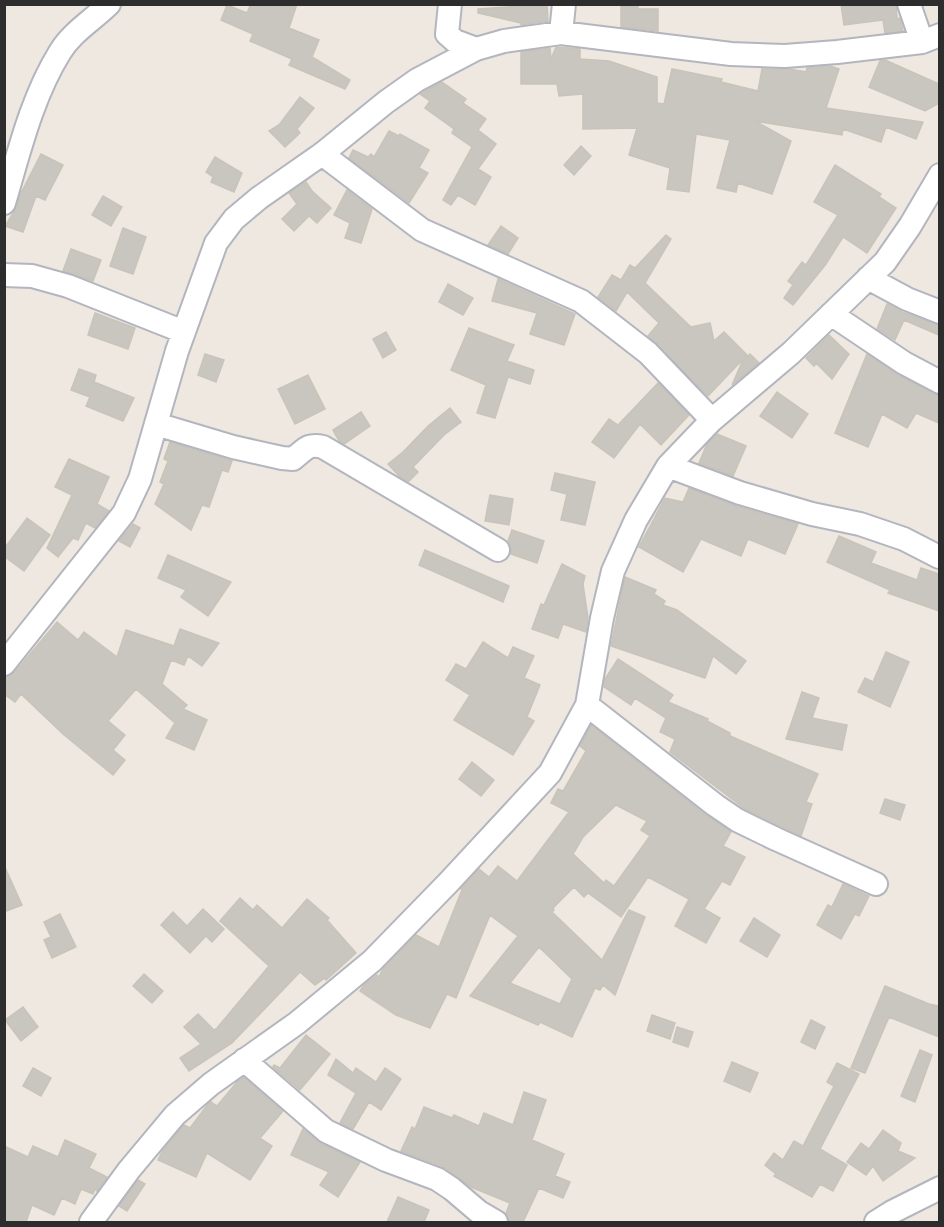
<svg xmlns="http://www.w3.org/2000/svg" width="944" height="1227" font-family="Poppins,sans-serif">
  <rect width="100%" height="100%" fill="#eee8e0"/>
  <path fill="#c9c5bf" stroke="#c9c4b9" stroke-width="1.5" fill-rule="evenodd" d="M251 4H297L289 28 319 40 312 57 350 80 345 89 289 65 292 59 250 41 253 34 221 20 227 5 247 13Z
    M547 4 548 21 521 25V23L478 13V9Z
    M621 4H638V9H658V31L621 27Z
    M841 4H896L897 19 900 18 903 31 885 33 883 20 844 25Z
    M556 47 580 49V59L609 61 657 77V103L664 104 672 69 722 79 721 82 758 91 762 69H790L806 72 807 68 830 66 839 69 826 108 923 122 916 139 886 127 881 142 843 129 842 135 755 121 791 141 772 194 738 183 736 192 717 188 730 140 696 134 689 192 667 189 670 168 629 155 637 128 583 129V94L559 96 557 84H521V52L550 48 551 59Z
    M885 60 939 84V103L925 111 869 87 880 61Z
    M442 82 466 99 463 103 486 119 478 130 496 144 478 169 491 177 475 205 458 195 451 205 443 200 472 147 452 133 454 129 425 108 430 101 420 94Z
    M300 97 314 108 297 129 300 133 285 147 269 131 279 125Z
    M389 131 399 136 400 134 429 150 419 168 428 173 409 203 349 158 353 150 368 157 371 154 374 157Z
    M581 146 591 156 574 175 564 165Z
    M41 154 63 165 45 200 36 196 23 232 5 226 17 207 20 195Z
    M215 157 242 173 234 192 211 182 213 177 206 172Z
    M835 165 881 194 879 197 896 208 867 253 843 237 826 264 793 305 784 298 793 285 788 281 802 262 806 265 838 215 814 202Z
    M306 182 312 191 331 208 317 223 309 216 294 231 282 219 297 204 289 193Z
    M347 190 372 209 361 243 345 238 350 223 334 215Z
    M103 196 122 207 111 226 92 215Z
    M501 226 518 238 508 254 488 245Z
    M123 228 146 237 133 274 110 266Z
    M666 235 671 239 645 283 691 327 710 323 714 341 724 332 747 355 708 396 648 336 659 323 627 292 616 311 598 297 612 275 621 280 630 265 635 268Z
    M71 249 101 260 93 281 63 271Z
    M498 279 575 314 564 345 530 334 537 313 492 301Z
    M448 284 473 298 463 315 439 302Z
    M887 304 902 312 939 325V335L904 320 895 340 877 329Z
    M95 313 135 328 128 349 88 335Z
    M469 328 514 345 507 361 534 370 530 384 508 377 495 418 477 413 486 385 451 370Z
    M386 332 396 350 383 358 373 339Z
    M829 335 849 354 832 379 816 363 814 366 806 358Z
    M205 354 224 360 216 382 198 375Z
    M750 354 759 363 732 385 742 362Z
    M867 354 898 375 939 395V423L916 413 907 428 882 414 868 447 835 433Z
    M79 369 96 375 94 382 134 398 123 421 86 406 90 397 71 390Z
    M308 375 325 409 295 424 278 389Z
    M658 383 689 415 661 445 640 424 614 458 592 442 609 419 618 425Z
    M777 392 808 414 792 438 760 416Z
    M450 408 461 422 444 435 413 467 418 472 408 482 400 477 388 464 403 452 428 426Z
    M361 412 370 426 344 444 339 441 333 430Z
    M717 434 746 446 733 476 699 463 707 444Z
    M170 442 232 461 228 472 222 470 209 507 202 505 191 530 155 504 164 484 160 482 168 461 164 459Z
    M69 459 109 477 97 504 109 511 95 528 86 523 78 540 73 538 58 557 47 548 72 495 55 487Z
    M555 473 595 482 585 525 561 520 567 494 551 490Z
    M689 488 736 506 798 524 785 554 748 539 741 556 701 539 683 572 639 547 665 498 683 502Z
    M490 495 513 499 509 525 485 521Z
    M27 518 50 535 24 571 4 556V549Z
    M133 524 140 528 130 547 119 541Z
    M512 530 544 541 537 563 511 554V550L508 541Z
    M839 536 876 552 871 563 917 580 921 568 939 574V611L888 593 890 590 827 562Z
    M425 550 509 586 503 602 419 565Z
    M168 555 231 582 208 616 181 597 186 590 158 578Z
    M562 564 585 576 583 584 588 618 586 632 563 624 558 638 532 629 541 604 544 605Z
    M625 577 656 590 654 594 665 601 663 605 677 610 746 661 736 674 713 656 705 678 611 646Z
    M57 622 78 640 84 632 117 657 126 630 174 646 180 629 219 643 202 666 188 656 184 665 171 660 162 684 187 705 183 709 207 720 194 750 166 738 175 723 136 689 108 721 125 735 113 750 125 760 113 775 63 734 21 694 15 702 4 694V677L15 672Z
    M483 642 508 658 513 647 534 656 524 678 540 685 527 717 534 721 513 755 454 720 470 695 446 680 456 664 466 669Z
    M886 652 909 662 890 707 858 692 865 678 873 682Z
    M618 659 673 695 668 702 708 719 707 721 730 733V736L818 774 806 802 812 804 801 836 744 808 670 752 675 739 660 732 666 718 635 698 631 705 604 687 605 679Z
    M802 692 819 698 812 718 847 725 842 750 786 739Z
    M591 725 707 816 731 832 723 846 745 857 730 885 722 881 704 909 720 918 706 943 675 926 689 899 648 877 621 917 588 893 584 897 574 887 553 908 554 910 552 912 602 960 629 910 645 917 615 995 603 985 600 990 595 988 572 1037 540 1022 538 1025 470 996 518 936 490 915 456 998 447 994 430 1028 396 1015 360 991 364 985 377 975 379 977 383 969 416 935 439 947 462 890 461 889 479 869 489 877 498 866 517 881 569 812 551 803 558 789 563 791 586 751 580 746ZM616 805 647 821 641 830 650 836 614 886 606 880 604 883 573 854 583 837ZM539 947 572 979 560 1004 510 983Z
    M472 762 494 780 481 796 459 779Z
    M885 799 905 805 900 820 880 813Z
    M4 865 22 905 4 912Z
    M843 884 869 896 859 916 855 914 841 939 817 925 828 905 832 907Z
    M240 898 253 910 257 905 282 928 307 899 329 918 327 920 356 953 326 980 325 978 315 985 300 972 232 1043 189 1071 180 1058 201 1044 184 1027 198 1014 214 1030 217 1028 269 966 220 921Z
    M203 909 224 929 212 942 206 936 190 953 161 925 173 912 187 926Z
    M60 914 76 947 52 958 44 940 51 937 44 922Z
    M754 918 780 935 767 957 740 941Z
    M144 974 163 991 152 1003 133 986Z
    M885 986 929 1004 939 1006V1037L889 1017 865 1073 851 1068Z
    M23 1007 38 1027 21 1041 5 1020Z
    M652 1015 675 1023 670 1039 647 1031Z
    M811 1020 825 1027 815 1049 801 1042Z
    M677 1027 693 1032 688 1047 673 1042Z
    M306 1035 330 1054 300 1090 273 1067 274 1065 280 1068Z
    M920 1050 932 1055 915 1102 901 1096Z
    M336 1059 353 1073 356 1068 376 1082 385 1068 401 1079 381 1110 369 1102 353 1129 340 1123 356 1093 328 1075Z
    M732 1062 758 1073 750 1092 724 1081Z
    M837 1063 859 1074 820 1149 847 1165 833 1191 820 1184 812 1197 774 1176 776 1174 765 1165 774 1153 783 1160 794 1141 803 1146 834 1086 827 1082Z
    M33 1068 51 1078 41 1096 23 1086Z
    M244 1077 283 1111 260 1138 272 1146 250 1180 207 1153 196 1177 158 1160 162 1152 184 1125 190 1128 208 1104 211 1102 217 1106 237 1082Z
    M524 1092 546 1100 532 1140 564 1154 555 1176 570 1182 563 1198 539 1188 523 1222H509L506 1213 510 1203 471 1187 442 1166 401 1151 412 1127 415 1129 424 1107 452 1118 454 1115 479 1126 484 1113 513 1125Z
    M303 1129 320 1143 360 1162 338 1197 320 1185 329 1172 291 1155Z
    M883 1130 901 1143 898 1151 915 1158 883 1181 873 1166 866 1175 847 1162 861 1143 869 1149Z
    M65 1140 96 1154 89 1168 107 1177 97 1191 95 1189 93 1194 81 1189 75 1204 62 1198 54 1215 32 1205 26 1222H4V1146L28 1157 33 1146 58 1157Z
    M138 1180 145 1184 127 1211 119 1206Z
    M398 1197 429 1210 424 1222H387Z"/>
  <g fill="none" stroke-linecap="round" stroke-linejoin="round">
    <g stroke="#b3b5bf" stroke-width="26">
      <path id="minor" d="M450 4 447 34 455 41 476 49
        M909 4 922 42
        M561 33 564 4
        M322 154 422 230 581 301 648 353 712 420
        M4 203C19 152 32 97 60 52 72 32 93 20 109 4
        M4 275 32 276 68 286 184 332
        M868 278 907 299 940 312
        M831 314 904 363 940 382
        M156 424 233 447 282 458 293 459C305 450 307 443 323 447L498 550
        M668 466 740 493 812 514 860 524 904 539 939 557
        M4 664 124 513 140 479 177 351 216 243 234 219 259 198 322 154 386 102 417 80 476 49 504 41 561 33 731 54 785 56 837 52 922 42 940 35
        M587 705 715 805 737 820 776 839 876 884
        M244 1060 326 1131 386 1160 437 1179 452 1189 479 1212 496 1222
        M91 1222 129 1170 175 1115 211 1084 297 1023 372 961 448 883 550 773 587 705 602 618 613 571 636 520 668 466 712 420 791 353 885 262 910 226 940 175
        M876 1222 892 1212 940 1188"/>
    </g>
    <use href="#minor" stroke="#fff" stroke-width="22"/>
  </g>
  <rect width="944" height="1227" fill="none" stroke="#2d2d2d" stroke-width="12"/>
</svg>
